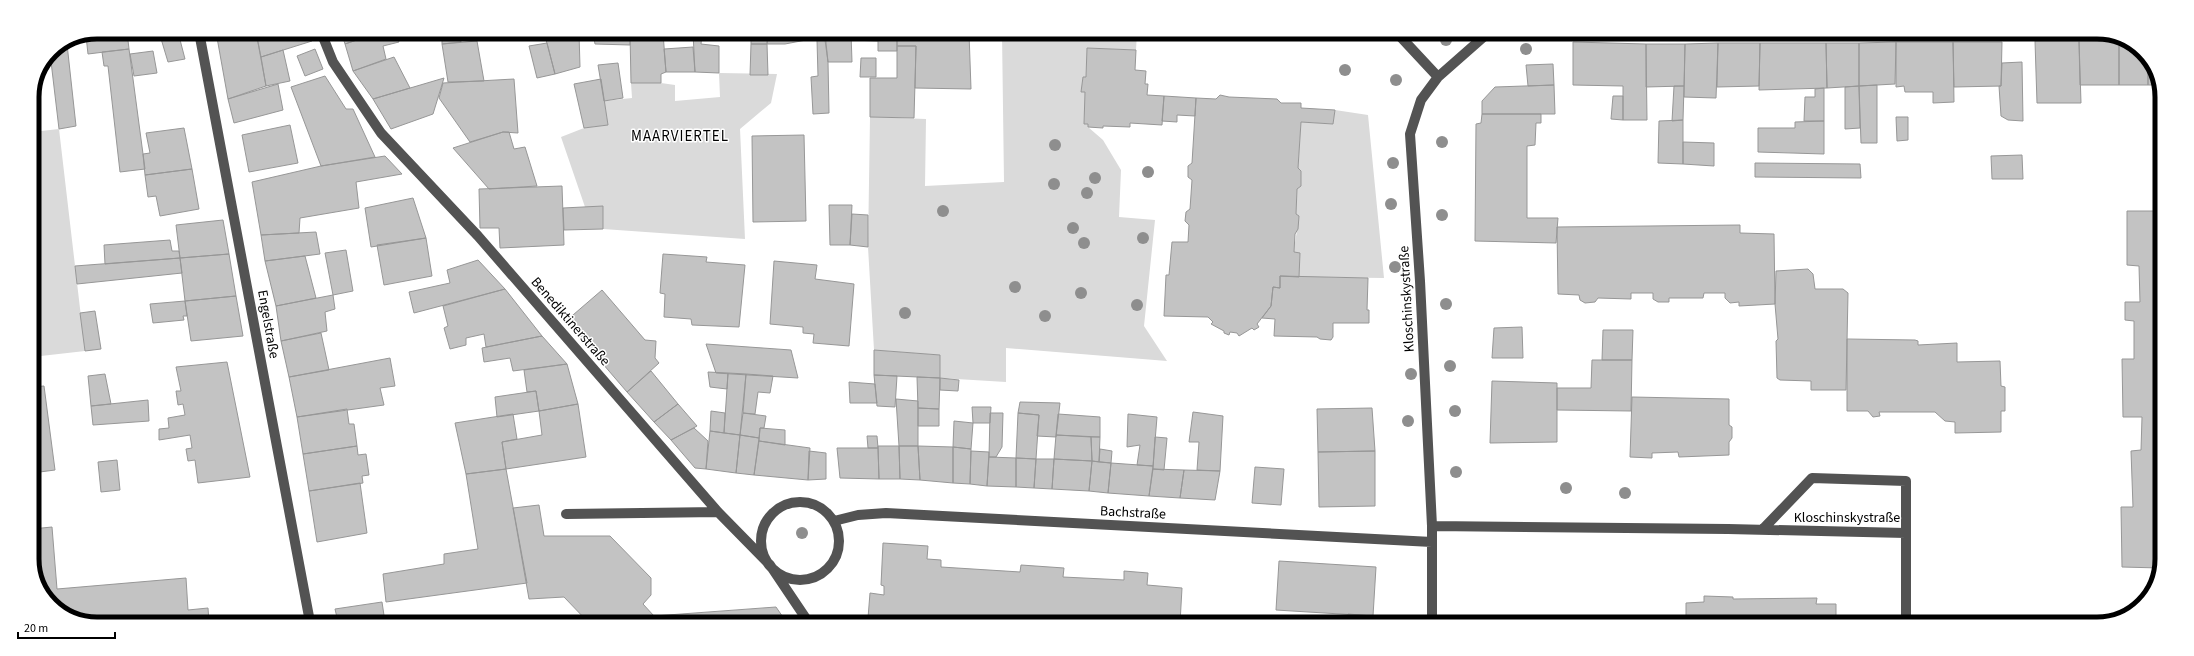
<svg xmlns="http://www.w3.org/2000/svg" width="2194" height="656" font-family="'Source Sans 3',sans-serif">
  <rect width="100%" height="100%" fill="#fff"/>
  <path fill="#dadada" d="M1002 33H1137L1136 50 1087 48 1086 77H1083L1082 92H1085L1084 124H1088V127L1103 140 1121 170 1119 217 1155 220 1144 326 1167 361 1006 348V382L940 378V355L874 350 868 247 870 117 926 119 925 186 1004 182Z
    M719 73 777 74 771 103 740 129 745 239 603 229V207H585L561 137 584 128 608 125 604 101 632 98 631 83H661L675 85V101L720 97Z
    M1335 110 1368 115 1384 278 1299 277 1300 253 1294 252C1295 239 1298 229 1299 216L1296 214 1297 189 1301 185V171L1298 168 1301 122 1333 124Z
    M59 129 85 351 32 357V132Z"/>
  <path fill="#c3c3c3" stroke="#979797" d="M97 32H127L129 49 88 54 86 36Z
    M127 32H150L128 35Z
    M159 32H178L185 59 168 62Z
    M216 32H239L240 36 256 32 266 86 228 99Z
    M239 32H252L240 36Z
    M256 32H309L312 41 261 57Z
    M341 32H377V33L345 44Z
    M395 32 399 42 383 46 386 59 353 71 345 44 377 33Z
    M442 32H460L461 42 442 44Z
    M544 32 579 33 580 67 555 74Z
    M593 33H630V45L595 44Z
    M630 33H663L666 72 661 74V83H631Z
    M693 33H717H702L701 44 719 46V73L695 72Z
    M717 33H745V34Z
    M751 33H768L767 44H751Z
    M768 33H806V40L785 44H767Z
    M806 33H825V40H806Z
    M825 33H851L852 62H828Z
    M851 33H878V41L851 40Z
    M878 33H897V51H878Z
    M897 33H969L971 89 915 88 916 46H897Z
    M817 40H825L828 62 829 113 813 114 811 77 818 76Z
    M477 41 484 81 448 82 442 44Z
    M2035 41H2079L2081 103H2037Z
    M2079 41 2119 42V85H2080Z
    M1573 42 1646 44 1647 120H1623V86L1573 85Z
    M1896 42H1953L1954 102 1933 103V92H1905L1904 86 1896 87Z
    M1896 42 1895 84 1859 86V43Z
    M1953 42H2002L2001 86 1954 87Z
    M2119 42H2126L2146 54 2148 59V85H2119Z
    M547 43 555 74 537 78 529 46Z
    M1718 43H1760L1759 86 1717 87Z
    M1718 43 1716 98 1684 97 1685 44Z
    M1760 43H1826L1827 88 1759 90Z
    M1826 43H1859V86L1827 88Z
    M67 44 76 126 59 129 50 53Z
    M751 44H767L768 75H750Z
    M1646 44H1685L1684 86 1646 87Z
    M897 46H916L914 118 870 117V78H897Z
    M693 47 695 72H666L664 49Z
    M1087 48 1136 50 1135 70 1146 71 1145 84H1148L1147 95 1164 96 1162 125 1130 123V127L1103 126V128L1088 127V124H1084L1085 92H1081L1083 77H1086Z
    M129 49 145 169 120 172 108 66H104L102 52Z
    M315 49 323 69 305 76 297 56Z
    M283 50 290 81 266 86 261 57Z
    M153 51 157 73 134 76 130 54Z
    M50 53 51 62 46 63Z
    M394 57 410 88 373 99 353 71Z
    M861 58H876V77H860Z
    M2148 59 2159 85H2148Z
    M2022 62 2023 121 2008 120 2001 116 1999 86H2001L2002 63Z
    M618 63 623 98 604 101 598 65Z
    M1553 64 1554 85 1528 86 1526 65Z
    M325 76 346 109H353L375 157 321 166 291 87Z
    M444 78 433 114 391 129 373 99Z
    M514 79 518 133 503 132 470 142 439 98 443 83Z
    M601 79 608 125 584 128 574 84Z
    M278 84 283 110 234 123 228 99Z
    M1554 85 1555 114H1482V101L1495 87Z
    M1877 85V143H1861L1859 86Z
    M1674 86H1684L1683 120 1672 121Z
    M1859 86 1860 128 1845 129V87Z
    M1824 88V121H1804L1805 97H1815V89Z
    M1220 95 1229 97 1277 99 1281 103H1301V108L1335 110 1333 124 1301 122 1298 168 1301 171V186L1297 189 1296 214 1299 216 1298 229 1295 234 1294 252 1300 253 1299 277 1280 276V288L1273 287 1271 306 1257 324 1259 327 1254 330 1252 328 1239 336 1237 333 1230 332 1229 335 1224 333V331L1211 324 1213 322 1208 317 1164 316 1166 275H1169L1172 242H1188L1189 225 1185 221 1186 212 1190 209 1192 180 1188 177V166L1192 163 1196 98 1216 99Z
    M1164 96 1196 98 1195 116 1177 115V122L1162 121Z
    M1613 96H1623V120L1611 119Z
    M1482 114H1541V123H1536L1535 145 1527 146V218H1558L1556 243 1475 241 1476 124 1481 123Z
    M1896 117H1908V140L1897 141Z
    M1683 120V164L1658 163 1659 121Z
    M1824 121V154L1758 152V128H1795V122Z
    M290 125 298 163 249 172 242 135Z
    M184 128 192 169 145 175 143 154 150 153 146 133Z
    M503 132H509L514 149 525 147 537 186 489 189 453 148Z
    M804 135 806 221 753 222 752 136Z
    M1683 142 1714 143V166L1683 164Z
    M2022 155 2023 179H1992L1991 156Z
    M385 156 402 174 356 182 359 208 300 218 299 233 261 235 252 182 321 166Z
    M1755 163 1860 164 1861 178 1755 177Z
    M192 169 199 209 160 216 156 196 148 197 145 175Z
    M562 186 564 245 500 248 499 228H480L479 189Z
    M413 198 426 238 371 247 365 208Z
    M829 205H852L850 245H830Z
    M603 206V229L564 230 563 208Z
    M2127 211H2161L2160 568 2122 567 2121 507H2133L2131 451 2141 450 2142 417H2123L2122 359H2134V321L2125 320V302H2140L2139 266 2127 265Z
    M852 214 868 215V247L850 245Z
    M223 220 229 254 180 258 176 225Z
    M1740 225V233L1774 234 1775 304 1739 306V302L1730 303 1725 298V293H1704L1703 298H1669V302H1658L1653 299V293H1631V299L1598 298 1595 302 1585 303 1580 300 1579 295 1558 294 1557 227Z
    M316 232 320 254 265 261 261 235Z
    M426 238 432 276 384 285 377 245Z
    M170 240 172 251H179L180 258 105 264 104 245Z
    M346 250 353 291 333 295 325 253Z
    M229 254 236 296 185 301 180 258Z
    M663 254 707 257 706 262 745 265 739 327 692 325 691 319 664 317 665 294 660 293Z
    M305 256 316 298 276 306 265 261Z
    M180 258 182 273 77 284 75 266Z
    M478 260 505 289 414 313 409 292 450 283 447 270Z
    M774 261 817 265 815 279 854 284 849 346 813 343 814 334 803 333V327L770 324Z
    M1808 269 1813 274 1815 289H1843L1848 293 1846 390H1811V381L1780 380 1777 378 1776 341 1778 339 1775 304 1776 271Z
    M1280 276 1368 278 1367 310H1369V323H1333V337L1331 340 1320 339 1317 337 1274 336 1275 319 1262 318 1271 306 1273 287 1280 288Z
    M505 289 542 336 486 347 484 334 466 338V345L450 349 444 328 448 326 443 306Z
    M602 290 645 340 656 341 655 358 659 363 627 392 566 321Z
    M333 295 335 309 325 312 327 331 281 341 276 306Z
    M236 296 243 336 191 341 185 301Z
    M185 301 187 316H183L184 320 153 323 150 304Z
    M95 311 101 349 85 351 80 313Z
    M1522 327 1523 358H1492L1494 328Z
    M1603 330H1633L1632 360H1602Z
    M321 333 329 370 289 377 281 341Z
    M542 336 567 364 513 371 510 358 484 362 482 348Z
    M1847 339 1915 340 1918 341V345L1957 343V362L2000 361 2001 386 2005 387V411H2001V432L1955 433V422L1945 421 1935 412H1879L1880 416 1873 417 1868 411H1847Z
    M706 344 791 350 798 378 716 373Z
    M874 350 940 355V378L874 375Z
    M390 358 395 386 380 388 384 405 297 417 289 377Z
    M1592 360H1632L1631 411 1557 410V388H1591Z
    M227 362 250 477 198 483 195 460 188 461 186 449 192 448 190 435 159 440V429L169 428 168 418 185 415 183 404 178 405 176 391H181L176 367Z
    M567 364 578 404 539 411 536 391 527 392 524 370Z
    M651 371 678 404 654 422 627 392Z
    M708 372 728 373 727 389 710 387Z
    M728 373 746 374 740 435 724 433Z
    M105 374 111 404 91 406 88 376Z
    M746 374 773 376 770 393 758 392 755 414 743 413Z
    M874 375 897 376 895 407 877 406Z
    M917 377 940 378 939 409 918 408Z
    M940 378 959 380 958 391 940 390Z
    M1492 381 1557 383V442L1490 443Z
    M849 382 875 384 877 403H850Z
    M44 386 55 470 32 473V387Z
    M536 391 539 411 497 417 495 397Z
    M1632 397 1729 399V425L1732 427V438L1729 442V455L1679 457 1678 452 1652 453V458L1630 457Z
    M896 399 918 401V446H899Z
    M148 400 149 421 93 425 91 406Z
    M1020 402 1060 403 1056 437 1037 436 1039 415 1018 413Z
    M578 404 586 457 506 469 502 442 542 435 539 411Z
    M678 404 697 426 671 440 654 422Z
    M972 407H991L990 423H973Z
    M918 408 939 409V426H918Z
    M1372 408 1375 451 1318 452 1317 409Z
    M347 409 349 424H354L357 446 303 454 297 417Z
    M711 411 725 413 724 433 710 431Z
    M1193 412 1223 416 1220 471 1197 470 1199 442H1189Z
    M743 413 766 416 764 428H760L759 438 740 435Z
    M990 413H1003L1002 447 996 457H989Z
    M1018 413 1039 415 1036 459 1016 458Z
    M513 414 517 439 502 442 506 469 466 474 455 423Z
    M1058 414 1100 417V437L1056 435Z
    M1128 414 1157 417 1153 466 1137 465 1140 445 1127 447Z
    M954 421 973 423 971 449 953 447Z
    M694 428 708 441 706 469 695 468 671 440Z
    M760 428 785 430V445L759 441Z
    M710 431 740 435 736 473 706 469Z
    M740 435 759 438 754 475 736 473Z
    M1056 435 1091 437 1092 461 1054 459Z
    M867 436H877L878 448H868Z
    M1091 437H1100L1099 462 1092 461Z
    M1155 437 1167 438 1164 470 1153 469Z
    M759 441 810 448 808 480 754 475Z
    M357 446 358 455 366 454 369 475 362 476 363 483 309 491 303 454Z
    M878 446H899L900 479H879Z
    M899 446H918L920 480 900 479Z
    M918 446 953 447V483L920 480Z
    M953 447 971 449 970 484 953 483Z
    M837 448H878L879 479 840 478Z
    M1100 449 1112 451 1111 463 1099 462Z
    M809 451 826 453V479L808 480Z
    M971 451 989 452 987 486 970 484Z
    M1375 451V506L1319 507 1318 452Z
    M989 457 1016 458V487L987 486Z
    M1016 458 1036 459 1034 488 1016 487Z
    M1036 459H1054L1052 489 1034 488Z
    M1054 459 1092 461 1089 491 1052 489Z
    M117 460 120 490 101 492 98 462Z
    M1092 461 1111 463 1108 493 1089 491Z
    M1111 463 1153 466 1149 496 1108 493Z
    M1255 467 1284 469 1281 505 1252 503Z
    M506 469 527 583 386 602 383 574 444 564V554L478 549 466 474Z
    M1153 469 1184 470 1180 498 1149 496Z
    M1184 470 1220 471 1215 500 1180 498Z
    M360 483 367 533 317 542 309 491Z
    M539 505 544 536H610L651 578V595L643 604 654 616 776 607 787 623 588 622 564 597 529 599 513 508Z
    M52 527 57 589 186 578 188 610 208 608 209 622H80L48 602 32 564V529Z
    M883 543 928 546 927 559 941 560V567L1020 572 1021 565 1064 568 1063 577 1124 580V571L1148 573 1147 585 1182 588 1180 623H1060V618L1033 616V623L979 620 978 623H879L880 618H868L870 593 884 595V586L881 585Z
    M1279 561 1376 567 1373 616 1276 610Z
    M1704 596 1733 597V599L1817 598 1816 604H1836V624H1686V603L1704 602Z
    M382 602 385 622H338L335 609Z
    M1348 614 1373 616 1372 623H1347Z"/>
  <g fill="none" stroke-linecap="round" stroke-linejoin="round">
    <path stroke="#535353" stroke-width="10" d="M199 32 310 622
      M321 32 333 62 381 133 478 236 718 512 770 565 809 623
      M1397 33 1438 77
      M761 541a39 39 0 1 1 78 0a39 39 0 1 1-78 0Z
      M566 514 718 512
      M834 521 858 515 886 513 1432 542
      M1432 526 1728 529 1906 533V481L1812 478 1762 530
      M1432 623V526L1420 281 1410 134 1421 100 1438 77 1488 33
      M1906 624V533"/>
  </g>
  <g fill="#8e8e8e">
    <circle cx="1446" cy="40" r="6"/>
    <circle cx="1526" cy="49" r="6"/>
    <circle cx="1345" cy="70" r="6"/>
    <circle cx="1396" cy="80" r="6"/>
    <circle cx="1442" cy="142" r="6"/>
    <circle cx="1055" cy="145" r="6"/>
    <circle cx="1393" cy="163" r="6"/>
    <circle cx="1148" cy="172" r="6"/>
    <circle cx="1095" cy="178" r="6"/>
    <circle cx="1054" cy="184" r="6"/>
    <circle cx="1087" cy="193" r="6"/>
    <circle cx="1391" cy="204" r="6"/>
    <circle cx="943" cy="211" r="6"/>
    <circle cx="1442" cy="215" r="6"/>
    <circle cx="1073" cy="228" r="6"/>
    <circle cx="1143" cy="238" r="6"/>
    <circle cx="1084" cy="243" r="6"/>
    <circle cx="1395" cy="267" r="6"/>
    <circle cx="1015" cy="287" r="6"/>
    <circle cx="1081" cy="293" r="6"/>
    <circle cx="1446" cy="304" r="6"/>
    <circle cx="1137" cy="305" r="6"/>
    <circle cx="905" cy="313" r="6"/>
    <circle cx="1045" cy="316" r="6"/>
    <circle cx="1450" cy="366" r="6"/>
    <circle cx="1411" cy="374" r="6"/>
    <circle cx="1455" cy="411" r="6"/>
    <circle cx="1408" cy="421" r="6"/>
    <circle cx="1456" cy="472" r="6"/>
    <circle cx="1566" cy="488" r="6"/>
    <circle cx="1625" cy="493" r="6"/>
    <circle cx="802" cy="533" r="6"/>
  </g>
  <g text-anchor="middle" stroke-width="3" stroke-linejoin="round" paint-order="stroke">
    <g font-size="14" fill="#000" stroke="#fff">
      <text transform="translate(1406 299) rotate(-93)" y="5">Kloschinskystraße</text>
      <text transform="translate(571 321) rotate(49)" y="5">Benediktinerstraße</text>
      <text transform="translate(269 324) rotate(80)" y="5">Engelstraße</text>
      <text transform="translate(1133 512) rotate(3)" y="5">Bachstraße</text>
      <text x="1847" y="522">Kloschinskystraße</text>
    </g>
    <g font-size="15" letter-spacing="1" fill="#000" stroke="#fff">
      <text x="680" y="141">MAARVIERTEL</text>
    </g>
  </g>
  <path d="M0 0H2194V656H0ZM97 39H2097A58 58 0 0 1 2155 97V559A58 58 0 0 1 2097 617H97A58 58 0 0 1 39 559V97A58 58 0 0 1 97 39Z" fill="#fff" fill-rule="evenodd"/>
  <path fill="none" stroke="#000" stroke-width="5" d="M97 39H2097A58 58 0 0 1 2155 97V559A58 58 0 0 1 2097 617H97A58 58 0 0 1 39 559V97A58 58 0 0 1 97 39Z"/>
  <path d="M18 632v6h97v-6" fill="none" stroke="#000000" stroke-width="2"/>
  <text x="24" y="632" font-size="12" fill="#000000" stroke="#ffffff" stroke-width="3" paint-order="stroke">20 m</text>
</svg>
